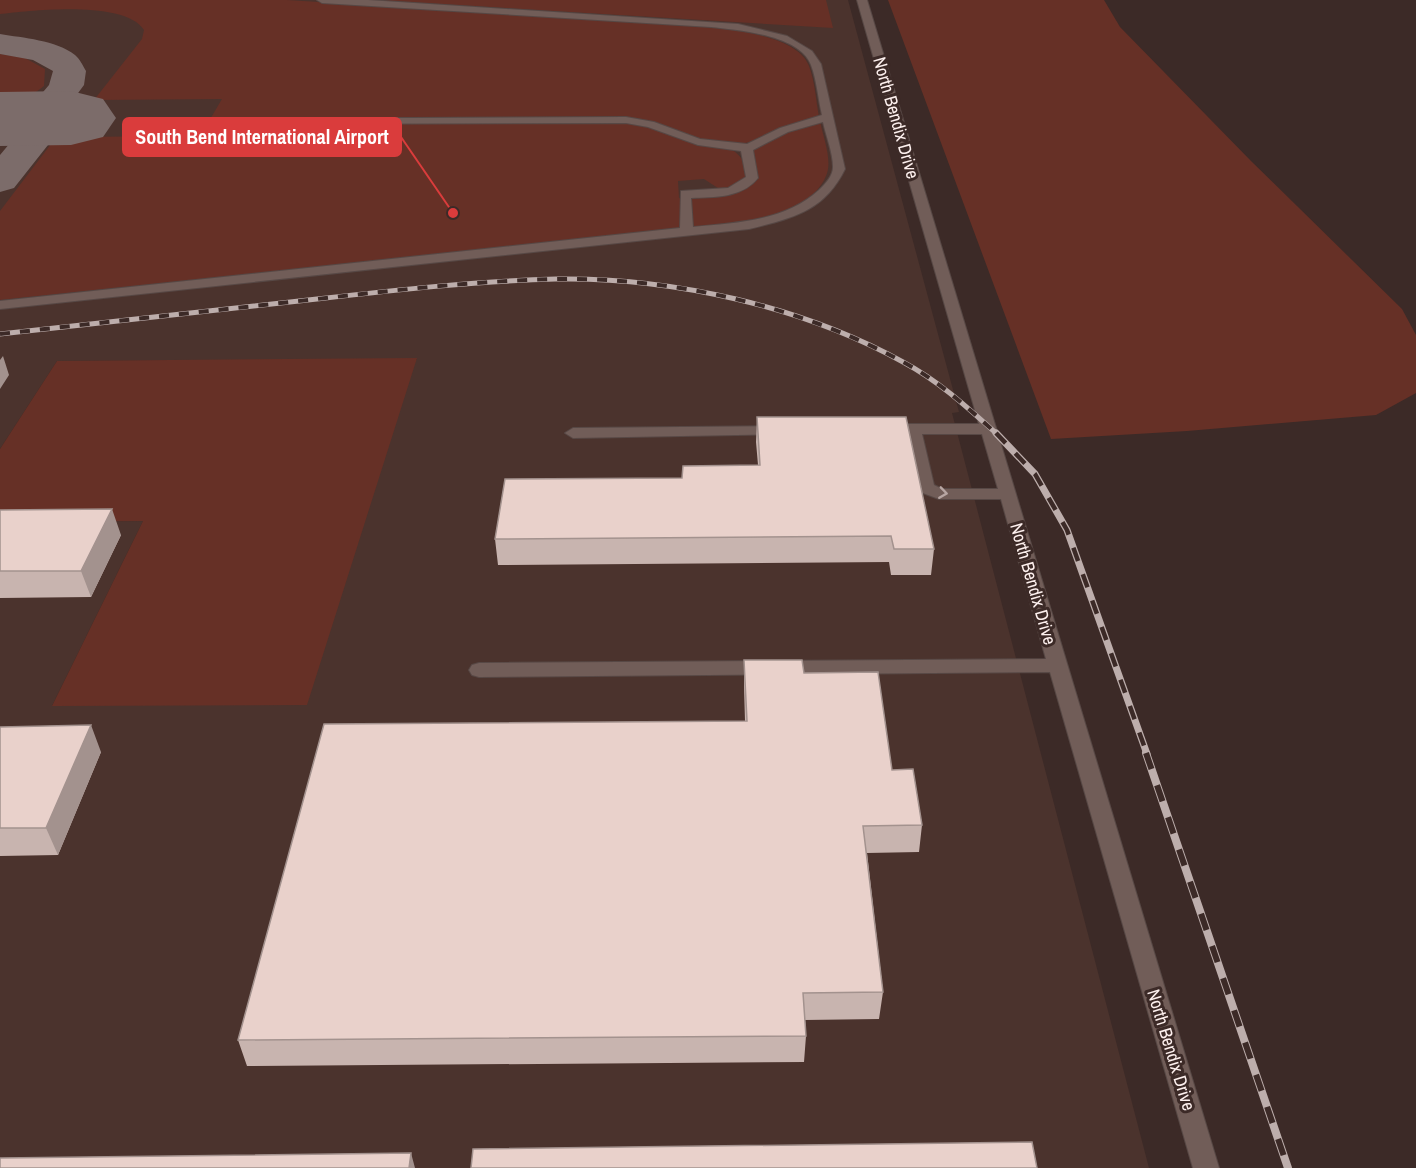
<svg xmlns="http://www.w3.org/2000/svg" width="1416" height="1168" font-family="'Archivo Narrow',sans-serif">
  <rect width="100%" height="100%" fill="#3c2a27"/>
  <path fill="#4b332d" d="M0 0H848L959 412 952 413 1149 1168H0V522L143 521 52 706 417 359 57 361 0 449Z"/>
  <path fill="#663026" d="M0 0H287L722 28C747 32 799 39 809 66 815 82 816 101 819 117 783 131 744 153 704 141 675 133 650 120 620 118L209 121 222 99 94 100 142 39 144 30C126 0 32 10 0 14Z
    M375 0H826L833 28Z
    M888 0H1104L1120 27 1251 161 1402 309 1416 335V393L1376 415 1187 431 1051 439Z
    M0 54 25 58 45 69 44 86C30 98 18 100 0 100Z
    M820 121C823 137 833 161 826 176 808 219 731 224 692 228L690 198 744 190 753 183V150L778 135Z
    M628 122 729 148C741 154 759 176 740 186 734 188 726 189 721 190L704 179 678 181 679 198 682 199 680 229 0 300V211L54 140H62L65 137 200 136 208 124Z
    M417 358 307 705 52 706 143 521 0 522V449L57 361Z"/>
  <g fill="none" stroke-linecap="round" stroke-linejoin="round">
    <path fill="#7c6c6a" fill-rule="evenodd" d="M0 34C23 38 56 40 75 55 80 59 83 66 86 71L84 85 64 112 68 118 63 126 14 188 0 192V155L25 125 21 118 49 85 53 71 33 60 0 54Z"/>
    <path fill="#7c6c6a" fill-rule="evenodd" d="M71 91 103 99 116 118 103 137 71 145 0 146V92Z"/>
    <g stroke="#574845" stroke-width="2">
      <path id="minor" d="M317 0H368L738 24 787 36 812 51 821 64 845 169C824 212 792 218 749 229L0 309V301L680 228 681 191 728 188 746 177 741 151 698 145 648 127 626 123 212 124V120L216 119 626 117 654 122 700 139 747 144 780 128 822 115C818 99 817 81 811 65 800 35 738 30 711 27L322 3ZM823 122C826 136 833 153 833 167 833 176 825 184 819 190 785 221 737 223 693 227L691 198C715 197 742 198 758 178L753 150 788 132Z
        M857 0H867L1219 1168H1193L1050 672 479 677 472 675 469 670 472 665 479 663 1046 659 1001 499H939L920 492 906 434H886L878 429 886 424H979ZM922 434H982L998 489H942L934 485Z
        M780 426 786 428 788 431 786 434 573 438 565 433 573 428Z"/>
    </g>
    <use href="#minor" fill="#715d58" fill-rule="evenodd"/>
    <g stroke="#bdaeac" stroke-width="5">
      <path id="rail-far2" d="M0 334C106 322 211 311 317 299 396 290 476 281 556 279 672 277 801 306 903 362 939 381 968 408 998 435"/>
    </g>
    <g stroke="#bdaeac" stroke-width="7">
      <path id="rail-far1" d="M996 433 1035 474 1067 530 1147 754"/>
    </g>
    <g stroke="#bdaeac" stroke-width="8">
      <path id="rail" d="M1146 753 1288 1168"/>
    </g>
    <use href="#rail-far2" stroke="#3c2a27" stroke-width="4" stroke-dasharray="10" stroke-linecap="butt"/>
    <use href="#rail-far1" stroke="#3c2a27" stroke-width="4.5" stroke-dasharray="14" stroke-linecap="butt"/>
    <use href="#rail" stroke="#3c2a27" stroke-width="6" stroke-dasharray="17" stroke-linecap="butt"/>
  </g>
  <path fill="#c8b4af" d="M757 417 934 549 931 575H891L889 562 498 565 495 539 682 478 758 465 756 442Z
    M0 510 121 535 91 597 0 598Z
    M744 660 804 673 892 770 922 825 919 852 867 853 883 992 879 1019 805 1020 806 1036 804 1062 247 1066 238 1040 745 721 744 687Z
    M0 727 101 752 58 855 0 856Z"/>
  <path fill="#a3928e" d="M3 356 9 375 0 389V360Z
    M112 509 121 535 91 597 81 571Z
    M91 725 101 752 58 855 46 828Z
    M411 1153 415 1168H409Z"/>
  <path fill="#e9d1cb" stroke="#a3928e" stroke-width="1.5" d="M757 417H906L934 549H894L891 536 495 539 505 479 682 478 683 466 760 465Z
    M112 509 81 571H0V510Z
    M744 660H802L804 673 878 672 892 770 913 769 922 825 863 826 883 992 803 993 806 1036 238 1040 324 724 747 721Z
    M91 725 46 828H0V727Z
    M1032 1142 1037 1168H471L473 1149Z
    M411 1153 409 1168H0V1158Z"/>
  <defs><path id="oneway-chevron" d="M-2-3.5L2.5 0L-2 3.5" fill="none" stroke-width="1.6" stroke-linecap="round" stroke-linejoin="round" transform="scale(1.5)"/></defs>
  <use stroke="#b7a6a3" href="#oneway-chevron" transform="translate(943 493) rotate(8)"/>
  <g text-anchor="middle" stroke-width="6" stroke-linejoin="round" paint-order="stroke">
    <g font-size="18" fill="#fdf0ee" stroke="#3c2a27">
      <text transform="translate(896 118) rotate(74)" y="6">North Bendix Drive</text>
      <text transform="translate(1033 584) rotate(74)" y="6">North Bendix Drive</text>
      <text transform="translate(1171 1050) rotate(73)" y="6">North Bendix Drive</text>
    </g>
  </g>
  <path fill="none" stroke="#da3c3c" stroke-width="2" d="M453 213L401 137"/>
  <circle fill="#da3c3c" stroke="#3c2a27" stroke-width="2" cx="453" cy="213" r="6"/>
  <rect fill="#da3c3c" stroke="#da3c3c" stroke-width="2" x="123" y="118" width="278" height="38" rx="6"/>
  <g font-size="20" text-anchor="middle" font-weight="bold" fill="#fff">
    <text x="262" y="144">South Bend International Airport</text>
  </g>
</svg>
